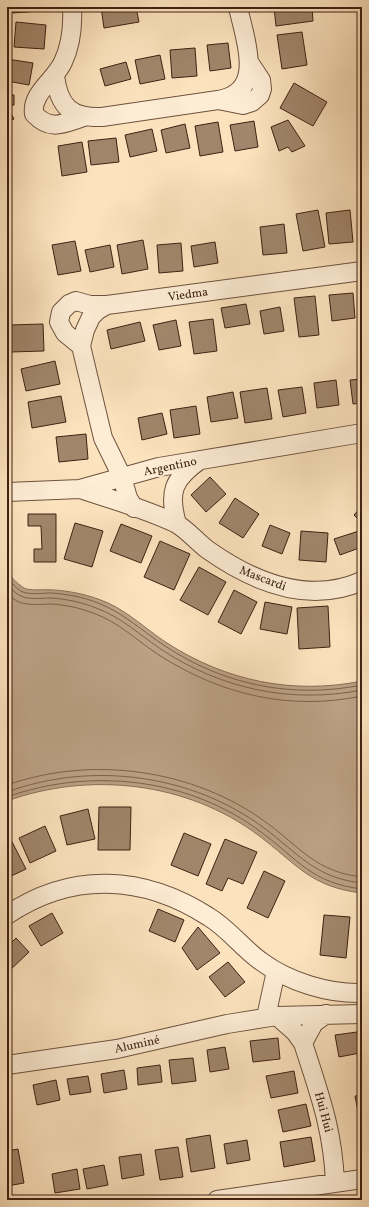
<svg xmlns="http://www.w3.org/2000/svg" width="369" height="1207" font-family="Vollkorn,serif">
  <rect width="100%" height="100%" fill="#fce3be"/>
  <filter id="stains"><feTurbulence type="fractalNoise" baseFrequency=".005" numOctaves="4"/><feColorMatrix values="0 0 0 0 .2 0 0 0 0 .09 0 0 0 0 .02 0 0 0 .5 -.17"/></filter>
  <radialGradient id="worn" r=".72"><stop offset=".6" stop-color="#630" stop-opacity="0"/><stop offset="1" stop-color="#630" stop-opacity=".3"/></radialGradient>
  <path fill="#bca184" stroke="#8a6e56" d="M7 571C9 576 21 587 26 589 35 591 45 589 54 590 69 591 84 594 98 599 125 608 144 628 167 643 226 681 293 695 362 681V893C310 887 297 864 258 835 187 782 90 771 7 801Z"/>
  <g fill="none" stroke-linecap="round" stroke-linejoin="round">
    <path stroke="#7e614b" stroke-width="1" d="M7 579C12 582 17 590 23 592 31 595 42 593 51 593 67 594 83 597 98 603 124 613 142 631 165 646 224 685 292 699 362 685
      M7 585C12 588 15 594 21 596 29 600 42 598 51 598 66 599 81 602 96 608 121 617 140 635 162 650 222 689 291 704 362 690
      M7 593C10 596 14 600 19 602 29 606 41 604 52 604 66 605 80 608 93 613 119 622 137 641 159 655 221 695 290 711 362 696
      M7 785C92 755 194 769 267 823 301 848 316 872 362 877
      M7 792C91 761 192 774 264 828 299 854 315 878 362 883
      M7 797C90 767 190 778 261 832 299 860 311 883 362 889"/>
  </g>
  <path fill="#a1866b" stroke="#3f2112" d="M13 7H52V10L13 13Z
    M101 7H136L139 22 104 28Z
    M195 7H217L195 11Z
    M274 7H312L313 21 276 26Z
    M16 22 46 25 44 49 14 47Z
    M302 32 307 65 282 69 277 35Z
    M228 43 231 68 210 71 207 45Z
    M195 48 197 76 172 78 170 50Z
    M160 55 165 79 140 84 135 60Z
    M7 59 33 63 29 85 7 81Z
    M126 62 131 79 105 86 100 69Z
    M294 83 327 102 313 126 280 108Z
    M7 95H14V105L7 106 14 119 7 122Z
    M288 120 305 146 292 152 288 147 279 151 271 127Z
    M254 121 258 147 235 151 230 125Z
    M218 122 223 152 200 156 195 126Z
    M185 124 190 148 166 153 161 130Z
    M152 129 157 151 130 157 125 135Z
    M116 138 119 162 91 165 88 141Z
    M82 142 87 172 62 176 58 146Z
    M318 210 325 247 303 251 296 214Z
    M350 210 353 242 329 244 326 213Z
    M284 224 287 253 263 255 260 227Z
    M143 240 148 269 122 274 117 245Z
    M75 241 81 271 58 275 52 245Z
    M215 242 218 263 194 267 191 246Z
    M181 243 183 271 159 273 157 245Z
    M110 245 114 267 90 272 85 250Z
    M353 293 355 318 332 321 329 295Z
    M315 296 319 335 299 337 294 298Z
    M246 304 250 324 225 328 221 308Z
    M280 307 284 331 264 334 260 311Z
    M213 319 217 351 194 354 189 322Z
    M176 320 181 346 159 350 153 325Z
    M140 322 145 341 111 349 107 330Z
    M43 324 44 351 10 352 9 325Z
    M55 361 60 384 26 391 21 369Z
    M362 379V403L353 404 350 380Z
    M336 380 339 405 317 408 314 383Z
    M302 387 306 413 283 417 278 390Z
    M267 388 272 419 245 423 240 392Z
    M233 392 238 418 211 422 207 397Z
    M61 396 66 422 32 428 28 402Z
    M196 406 200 434 174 438 170 410Z
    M162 413 167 434 142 440 138 418Z
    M86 434 88 459 59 462 56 437Z
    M210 477 226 494 206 512 191 495Z
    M235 498 259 514 243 538 219 523Z
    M362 506V523L354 515Z
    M28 514H56V562H34V549H42L41 526H28Z
    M75 523 103 531 92 567 64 559Z
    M121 524 152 536 141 563 110 551Z
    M270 525 290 533 282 554 262 546Z
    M362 530V547L340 555 334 539Z
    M301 531 328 533 326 562 299 560Z
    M160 541 190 554 174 590 144 577Z
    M199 567 226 582 208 615 180 600Z
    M234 590 257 602 241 634 218 622Z
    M265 602 292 607 287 634 260 629Z
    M328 606 330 647 299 649 297 608Z
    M99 807H131L130 850H98Z
    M88 809 95 839 67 845 60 816Z
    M45 826 56 851 30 863 19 838Z
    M184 833 211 844 198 876 171 865Z
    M9 836 26 869 7 878V837Z
    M225 839 257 852 243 884 228 878 222 891 206 884Z
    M264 871 285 881 268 918 247 908Z
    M158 909 184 920 175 942 149 931Z
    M52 913 63 933 41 946 29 926Z
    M324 915 350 917 346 958 320 955Z
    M198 927 220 953 197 970 182 948Z
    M16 938 29 952 7 973V947Z
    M228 962 245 982 225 997 209 977Z
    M357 1032 360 1053 339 1057 335 1035Z
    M278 1038 280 1059 253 1062 250 1041Z
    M225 1047 229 1069 210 1072 207 1050Z
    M193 1058 196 1081 172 1084 169 1060Z
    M160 1065 162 1082 138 1085 137 1068Z
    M124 1070 127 1089 104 1093 101 1074Z
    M294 1071 298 1093 271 1098 266 1076Z
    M88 1076 91 1092 70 1095 67 1079Z
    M56 1080 60 1100 37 1105 33 1085Z
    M362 1095V1116L359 1117 355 1096Z
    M306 1104 311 1126 283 1132 278 1110Z
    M9 1118 11 1139H7V1119Z
    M210 1135 215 1168 191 1172 186 1139Z
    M311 1137 315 1161 284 1167 280 1142Z
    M247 1140 250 1160 227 1164 224 1144Z
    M178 1147 183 1177 160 1180 155 1150Z
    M18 1149 24 1183 7 1186V1151Z
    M141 1154 144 1175 122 1179 119 1157Z
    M104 1165 108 1185 87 1189 83 1169Z
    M77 1169 80 1189 55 1193 52 1174Z"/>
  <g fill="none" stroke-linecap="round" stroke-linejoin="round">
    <g stroke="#6e523d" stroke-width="20">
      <path id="minor" d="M72 7C73 25 71 45 63 62 55 80 31 93 34 114 51 132 64 123 84 117
        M55 76C59 107 71 118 102 117L218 100 243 105 252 102 260 95 262 89 261 80 249 62
        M218 100C223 99 228 98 233 95 262 80 243 32 238 7
        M107 305 98 310 91 317 85 330 81 346 103 438 122 477 128 498 134 508
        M81 346 65 333 59 322 61 312 69 304 76 301 90 305H107L362 271
        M362 433 159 467 80 489C111 499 145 509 175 523 187 529 197 542 208 550 252 581 308 605 362 581
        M7 492 80 489
        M177 524C168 492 173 479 200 460
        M7 915C72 871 144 875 209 917 229 929 243 949 262 962 289 982 329 994 362 993
        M277 1016 295 1032 303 1043 314 1023 326 1014
        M266 1017 276 971
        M303 1043C319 1093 333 1129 335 1183
        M7 1065 117 1049 227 1024 277 1016 362 1014
        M217 1200 362 1179"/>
    </g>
    <use href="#minor" stroke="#fdedd5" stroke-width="18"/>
  </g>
  <g text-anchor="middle" stroke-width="4" stroke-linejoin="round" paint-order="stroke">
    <g font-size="12" fill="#3f2112" stroke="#fdedd5">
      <text transform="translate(188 294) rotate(-8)" y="4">Viedma</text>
      <text transform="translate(170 466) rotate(-12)" y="4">Argentino</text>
      <text transform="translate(263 578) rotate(21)" y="4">Mascardi</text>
      <text transform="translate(137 1044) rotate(-12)" y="4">Aluminé</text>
      <text transform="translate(324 1112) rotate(75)" y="4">Hui Hui</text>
    </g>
  </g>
  <rect width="369" height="1207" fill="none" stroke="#fce3be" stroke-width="24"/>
  <rect x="8" y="8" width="353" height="1191" fill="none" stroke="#3f2112" stroke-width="2"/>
  <rect x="12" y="12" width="345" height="1183" fill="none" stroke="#3f2112"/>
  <rect width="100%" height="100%" filter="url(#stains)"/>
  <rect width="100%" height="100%" fill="url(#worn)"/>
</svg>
